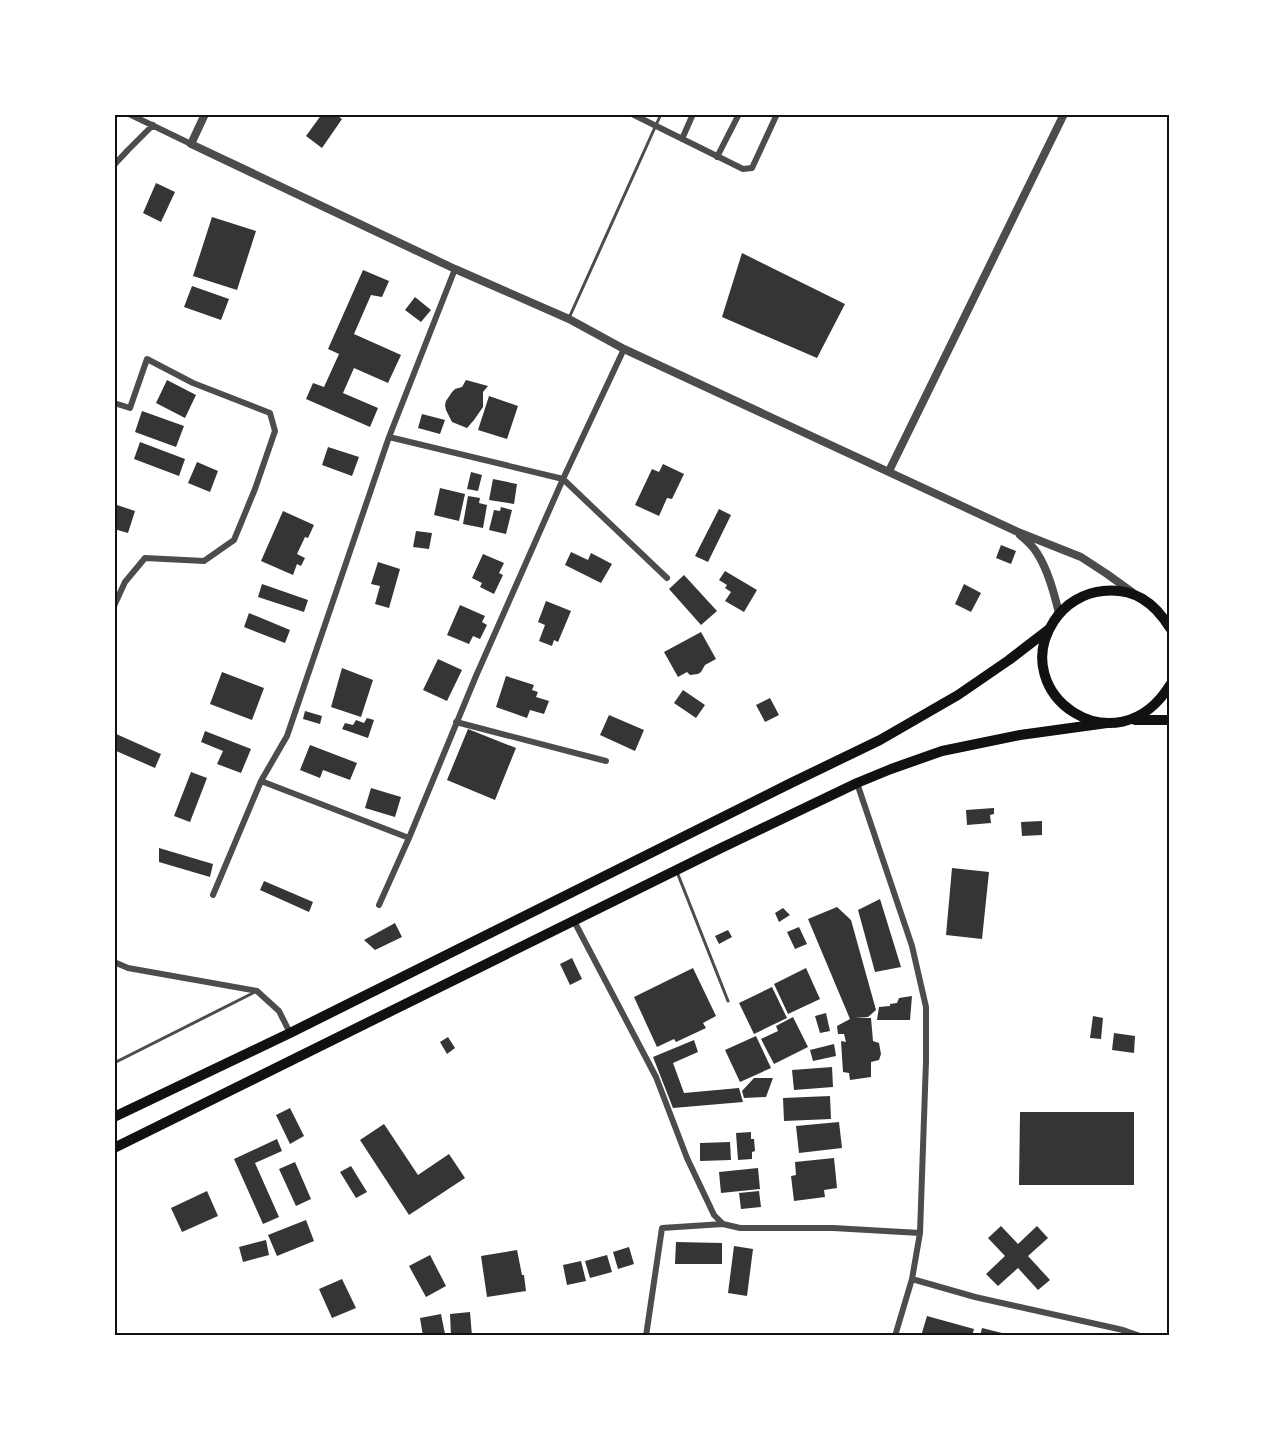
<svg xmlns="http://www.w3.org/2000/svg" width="1284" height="1450" font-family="'Golos Text',sans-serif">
  <rect width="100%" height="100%" fill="#fff"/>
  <path fill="#353535" d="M322 114H335L342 119 322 148 306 136Z
    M156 183 175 192 161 222 143 213Z
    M212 217 256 231 237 290 193 276Z
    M742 253 845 304 817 358 722 317Z
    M363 270 389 281 382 297 371 295 354 334 401 355 388 383 354 368 343 393 378 408 370 427 306 399 313 383 324 387 339 354 328 349Z
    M192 286 229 299 221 320 184 307Z
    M415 297 431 310 421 322 405 310Z
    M167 380 196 395 185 418 156 403Z
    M466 380 488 386 483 392V407L474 420 467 428 452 422 446 410 445 405 446 401 452 392 455 389 462 387Z
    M489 396 518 406 507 439 478 430Z
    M142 411 184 426 176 447 135 432Z
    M422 414 445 420 440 434 418 428Z
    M140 442 185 459 179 476 134 459Z
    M328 447 359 457 352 476 322 465Z
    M197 462 218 471 210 492 188 483Z
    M663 464 684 474 672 499 667 498 659 516 635 505 652 469 659 472Z
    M471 472 482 475 478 491 467 489Z
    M493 479 517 484 514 504 489 500Z
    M440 488 465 494 459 521 434 515Z
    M468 496 480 498 479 503 487 505 483 528 463 524Z
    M114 504 135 511 128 533 114 529Z
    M501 507 512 510 506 534 489 530 494 510 500 511Z
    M719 509 731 515 708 562 695 556Z
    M283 511 314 525 308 538 305 537 297 554 305 558 301 566 297 564 293 575 261 561Z
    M416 531 432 533 429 549 413 547Z
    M1001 545 1016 551 1011 564 996 558Z
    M571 552 588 560 591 553 612 564 601 583 565 565Z
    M483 554 504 563 499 573 503 575 494 594 480 587 482 583 472 578Z
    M378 562 400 569 389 608 375 604 380 586 371 584Z
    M725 571 757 590 744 612 725 601 731 592 725 588 727 585 719 580Z
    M684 575 717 611 701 625 669 589Z
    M262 584 308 600 304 612 258 597Z
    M964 584 981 593 971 612 955 604Z
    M546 601 571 611 558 642 554 640 552 646 539 641 545 625 538 622Z
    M460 605 485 616 482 622 487 625 480 639 473 636 469 644 447 635Z
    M249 613 290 630 285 643 244 627Z
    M701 632 716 659 705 665 701 672 698 674 690 675 687 672 678 677 664 652Z
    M438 659 462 670 447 701 423 690Z
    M342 668 373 680 361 717 331 707Z
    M222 672 264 688 252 720 210 704Z
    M506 676 534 685 532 690 538 692 536 697 549 701 544 714 530 710 527 718 496 707Z
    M683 690 705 705 696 718 674 703Z
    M770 698 779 715 765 722 756 705Z
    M305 711 322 716 320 724 303 719Z
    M609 715 644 730 635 751 600 735Z
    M367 718 374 720 368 738 342 729 345 723 353 725 356 720 364 723Z
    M468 729 516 748 495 800 447 780Z
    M205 731 251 749 241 773 217 764 223 751 201 742Z
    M114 733 161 754 155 768 114 750Z
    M310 745 357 763 350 780 323 770 320 778 300 770Z
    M191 772 207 778 190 822 174 816Z
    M371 788 401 797 395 817 365 808Z
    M994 808V814L990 815 991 823 967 825 966 810Z
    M1042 821V835L1022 836 1021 822Z
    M159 848 213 864 210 877 159 862Z
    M952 868 989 872 982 939 946 935Z
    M264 881 313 902 309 912 260 890Z
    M880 899 901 967 875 972 858 910Z
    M837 907 851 920 876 1010 868 1017 855 1018H871L873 1041 879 1043 881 1054 879 1060 871 1062V1077L850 1080 849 1073 843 1072 841 1041 846 1042 844 1034H838L837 1026 850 1019 808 919Z
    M783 908 790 915 779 922 775 913Z
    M395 923 402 937 375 950 364 940Z
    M799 927 807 944 795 949 787 932Z
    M728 930 732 937 719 944 715 936Z
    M572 958 582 979 570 985 560 964Z
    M693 968 716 1016 703 1023 706 1028 676 1042 674 1039 657 1047 634 997Z
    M806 968 820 999 788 1014 774 984Z
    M772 987 787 1018 754 1034 739 1003Z
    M912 996 910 1020H877L879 1007 890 1006V1004L897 1003 899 998Z
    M826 1013 830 1031 820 1033 815 1016Z
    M1093 1016 1103 1018 1101 1039 1090 1038Z
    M793 1017 808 1047 774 1064 761 1039 778 1031 776 1026Z
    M1114 1033 1135 1036 1134 1053 1112 1050Z
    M756 1036 771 1068 740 1082 725 1050Z
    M448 1037 455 1048 447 1054 440 1042Z
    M694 1040 698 1052 673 1063 684 1093 739 1088 743 1102 673 1108 653 1057Z
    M834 1044 836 1056 813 1061 810 1050Z
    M832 1067 833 1087 794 1090 792 1070Z
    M754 1078H773L766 1097 744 1098 742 1091Z
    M830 1096 831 1119 784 1121 783 1098Z
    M290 1108 304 1136 290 1144 276 1115Z
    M1020 1112H1134V1185H1019Z
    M839 1122 842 1148 799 1153 796 1126Z
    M384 1124 418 1175 449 1154 465 1178 409 1215 360 1140Z
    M751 1132V1139H754L755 1151 752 1152V1159L738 1160 736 1133Z
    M277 1139 282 1151 255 1163 279 1217 263 1224 234 1159Z
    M730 1142 731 1160 700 1161V1143Z
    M834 1158 837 1188 824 1190 825 1197 794 1201 791 1176 796 1175 795 1162Z
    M295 1162 311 1199 296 1206 279 1169Z
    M351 1166 367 1192 356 1198 340 1172Z
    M758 1168 760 1189 721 1193 719 1172Z
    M207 1191 218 1216 182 1232 171 1208Z
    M759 1191 761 1207 741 1209 739 1193Z
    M306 1220 314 1241 277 1256 268 1235Z
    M1001 1226 1018 1244 1037 1226 1048 1238 1028 1256 1050 1280 1038 1290 1018 1268 998 1286 986 1274 1005 1256 988 1238Z
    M266 1240 269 1255 243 1262 239 1247Z
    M676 1242 722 1243V1264H675Z
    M734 1246 753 1249 747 1296 728 1293Z
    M629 1247 634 1264 618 1269 613 1252Z
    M517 1250 522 1275H524L526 1291 487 1297 481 1256Z
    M430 1255 446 1286 426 1297 409 1266Z
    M607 1255 612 1272 590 1278 585 1261Z
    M581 1261 586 1281 567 1285 563 1265Z
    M342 1279 356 1308 332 1318 319 1289Z
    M470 1312 472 1336H451L450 1314Z
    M441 1314 445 1334 423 1336 420 1318Z
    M927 1316 974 1329 972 1336H921Z
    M982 1328 1010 1335V1336H980Z"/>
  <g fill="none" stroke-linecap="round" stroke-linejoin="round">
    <path stroke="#4c4c4c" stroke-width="3" d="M569 318 661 114
      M677 872 728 1001
      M114 1063 255 992"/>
    <path stroke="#4c4c4c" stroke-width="6" d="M129 114 191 144
      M632 114 743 169 752 168 777 114
      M682 139 693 114
      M717 157 739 114
      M114 165 128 150 153 125
      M114 403 130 408 147 359 193 383 270 413 275 431 255 489 234 540 204 561 145 558 125 582 114 606
      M389 437 563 479 667 578
      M456 722 606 761
      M261 781 409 838
      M857 783 912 946 926 1007V1061L920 1233 912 1279 895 1336
      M213 895 261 781 287 736 389 437 455 269
      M379 905 409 838 476 676 563 479 624 349
      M574 921 656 1077 687 1158 714 1215 723 1224 740 1228H833L920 1233
      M114 962 128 968 257 991 279 1011 290 1033
      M912 1279 975 1297 1123 1330 1140 1336
      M646 1336 662 1228 723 1224"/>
    <path stroke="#4c4c4c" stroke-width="8" d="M205 114 191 144 455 269 569 319 624 349 1018 532 1081 557 1107 574 1132 592
      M889 471 1064 114
      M1020 535C1026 540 1033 546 1037 553 1048 570 1054 593 1059 613"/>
    <path stroke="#111" stroke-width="10" d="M1170 628C1154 602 1134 588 1103 591 1083 593 1065 604 1054 621 1006 694 1117 771 1170 685
      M1135 720H1170
      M114 1117 290 1033 791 783 880 740 958 695 1009 660 1048 630
      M114 1148 717 850 857 783 891 769 942 751 1020 735 1107 723"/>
  </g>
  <rect width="1284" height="1450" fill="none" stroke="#ffffff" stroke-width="231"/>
  <rect x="116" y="116" width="1052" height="1218" fill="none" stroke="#111" stroke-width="2"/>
</svg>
